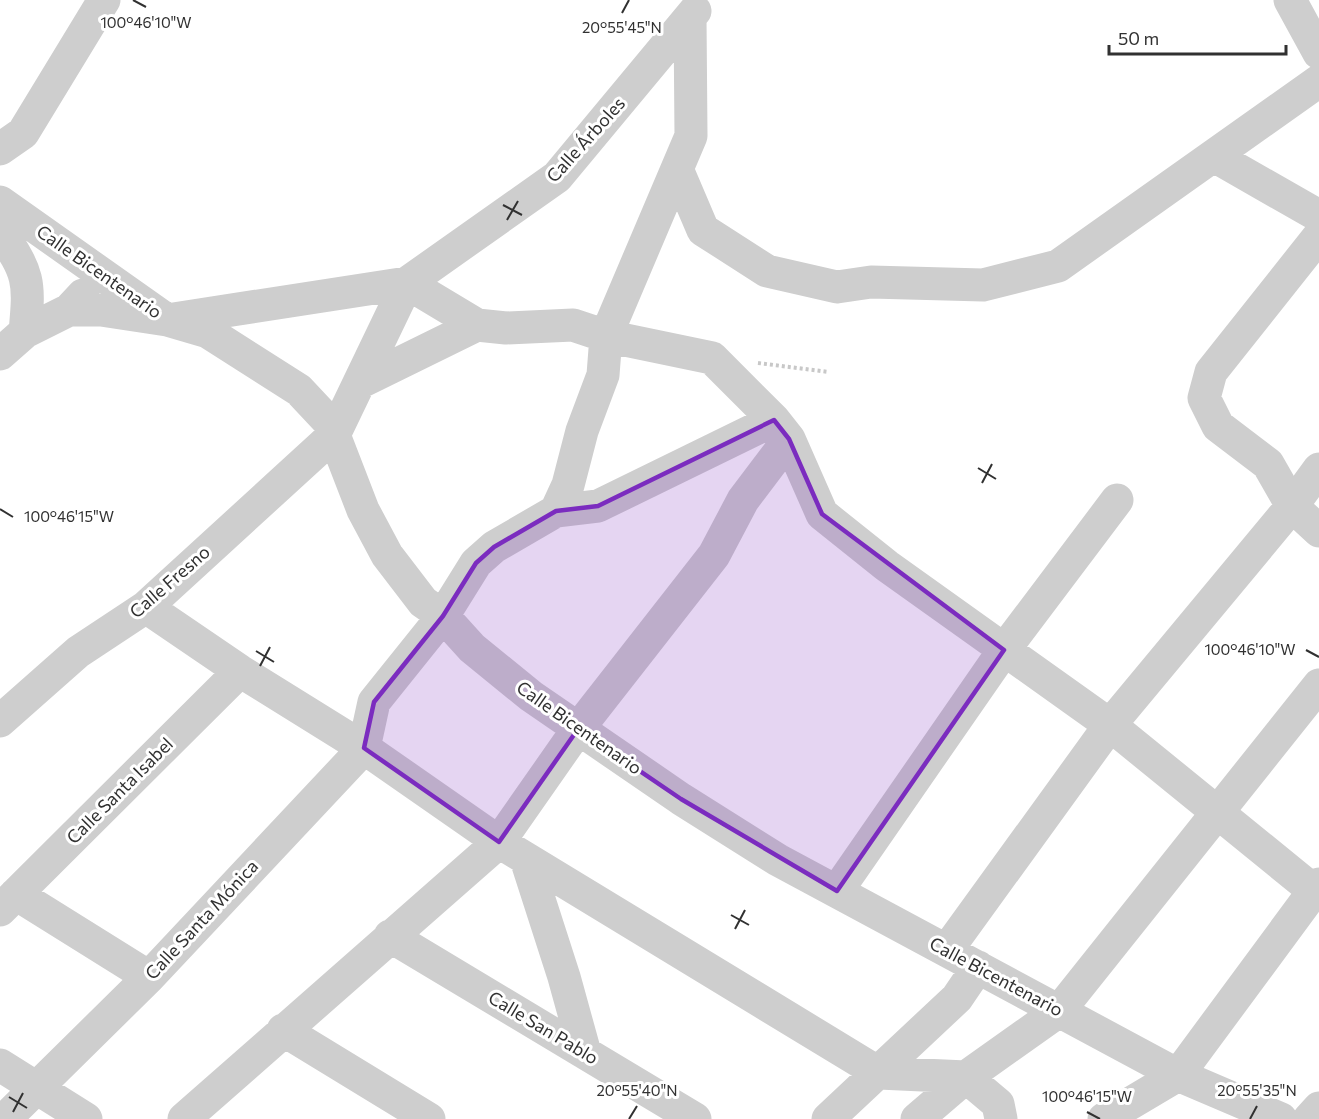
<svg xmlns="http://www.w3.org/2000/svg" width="1319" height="1119" font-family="Commissioner,sans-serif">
  <rect width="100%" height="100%" fill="#fff"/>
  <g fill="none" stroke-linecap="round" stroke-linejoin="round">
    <path stroke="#c8c8c8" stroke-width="4" stroke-dasharray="3 3" stroke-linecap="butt" d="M758 363 829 372"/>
    <path stroke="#cecece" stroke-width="33" d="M1290 0 1319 53
      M0 149 23 133 104 0
      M1214 156 1319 216
      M677 169 703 230 767 271 837 287 871 282 983 285 1058 266 1319 81
      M0 202 167 320 208 332 299 390 329 422 363 510 387 555 423 602 443 616 472 648 531 696 681 799 778 860 1178 1075 1281 1119
      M0 231C29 274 30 280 25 332
      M1319 236 1211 372 1204 398 1218 426 1268 464 1292 506 1319 531
      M69 310H101L167 320 407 283 477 325 506 328 573 325 606 336 712 358 774 420 789 439 822 514 887 566 1110 725 1319 895
      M0 354 25 332 69 310 83 295
      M361 382 477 325
      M556 511 598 506 774 420
      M146 607 240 671 364 748 499 842 879 1073 966 1077 998 1104 1001 1119
      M0 721 78 652 146 607 334 435 407 283 557 177 695 11
      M526 859 564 977 585 1053
      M837 891 1004 650 1117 500
      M16 894 149 977
      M0 910 240 671
      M390 936 695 1119
      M947 950 1110 725 1292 506 1319 469
      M283 1030 429 1119
      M0 1065 86 1119
      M5 1119 149 977 364 748 374 702 443 616 476 563 494 547 556 511 568 485 582 431 603 375 606 336 691 136 690 17
      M184 1119 499 842 578 729 714 555 743 500 789 439
      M828 1119 957 998 978 967
      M917 1119 966 1077 1059 1011 1319 685
      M1104 1119 1178 1075 1319 884
      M1309 1119 1319 1108"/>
  </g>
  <path fill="#7b2cbf" fill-opacity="0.2" stroke="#7b2cbf" stroke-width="4.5" stroke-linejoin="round" d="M774 420 789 439 822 514 1004 650 837 891 681 799 578 729 499 842 364 748 374 702 443 616 476 563 494 547 556 511 598 506Z"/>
  <path fill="none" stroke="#313131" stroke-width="2" d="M133 0 146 7M622 13 629 0M503 205 522 215M507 220 518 201M978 468 996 479M982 483 992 464M0 509 13 517M1306 650 1319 657M256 651 274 662M260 666 270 647M731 915 749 925M735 929 745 910M9 1097 27 1108M13 1112 23 1093M1087 1112 1100 1119M629 1119 637 1106M1250 1119 1257 1106"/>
  <g text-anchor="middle" stroke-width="6" stroke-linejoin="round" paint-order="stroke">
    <g font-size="18" fill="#313131" stroke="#fff">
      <text transform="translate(586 140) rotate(-48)" y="6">Calle Árboles</text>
      <text transform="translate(99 272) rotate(35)" y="6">Calle Bicentenario</text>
      <text transform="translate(170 582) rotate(-41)" y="6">Calle Fresno</text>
      <text transform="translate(579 728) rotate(35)" y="6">Calle Bicentenario</text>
      <text transform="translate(120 791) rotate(-45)" y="6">Calle Santa Isabel</text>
      <text transform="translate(202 920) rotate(-47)" y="6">Calle Santa Mónica</text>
      <text transform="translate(996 977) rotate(28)" y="6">Calle Bicentenario</text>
      <text transform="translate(543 1028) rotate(31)" y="6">Calle San Pablo</text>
    </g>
  </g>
  <g font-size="15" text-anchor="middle" fill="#313131" stroke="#fff" stroke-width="6" stroke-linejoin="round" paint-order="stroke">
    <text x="146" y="28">100°46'10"W</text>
    <text x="622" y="33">20°55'45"N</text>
    <text x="69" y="522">100°46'15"W</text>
    <text x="1250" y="655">100°46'10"W</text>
    <text x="637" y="1096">20°55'40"N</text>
    <text x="1257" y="1096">20°55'35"N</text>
    <text x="1087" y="1102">100°46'15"W</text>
  </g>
  <path d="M1109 45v9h177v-9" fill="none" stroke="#313131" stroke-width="3"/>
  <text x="1118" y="45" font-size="18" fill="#313131" stroke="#ffffff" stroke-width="4.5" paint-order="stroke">50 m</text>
</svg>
